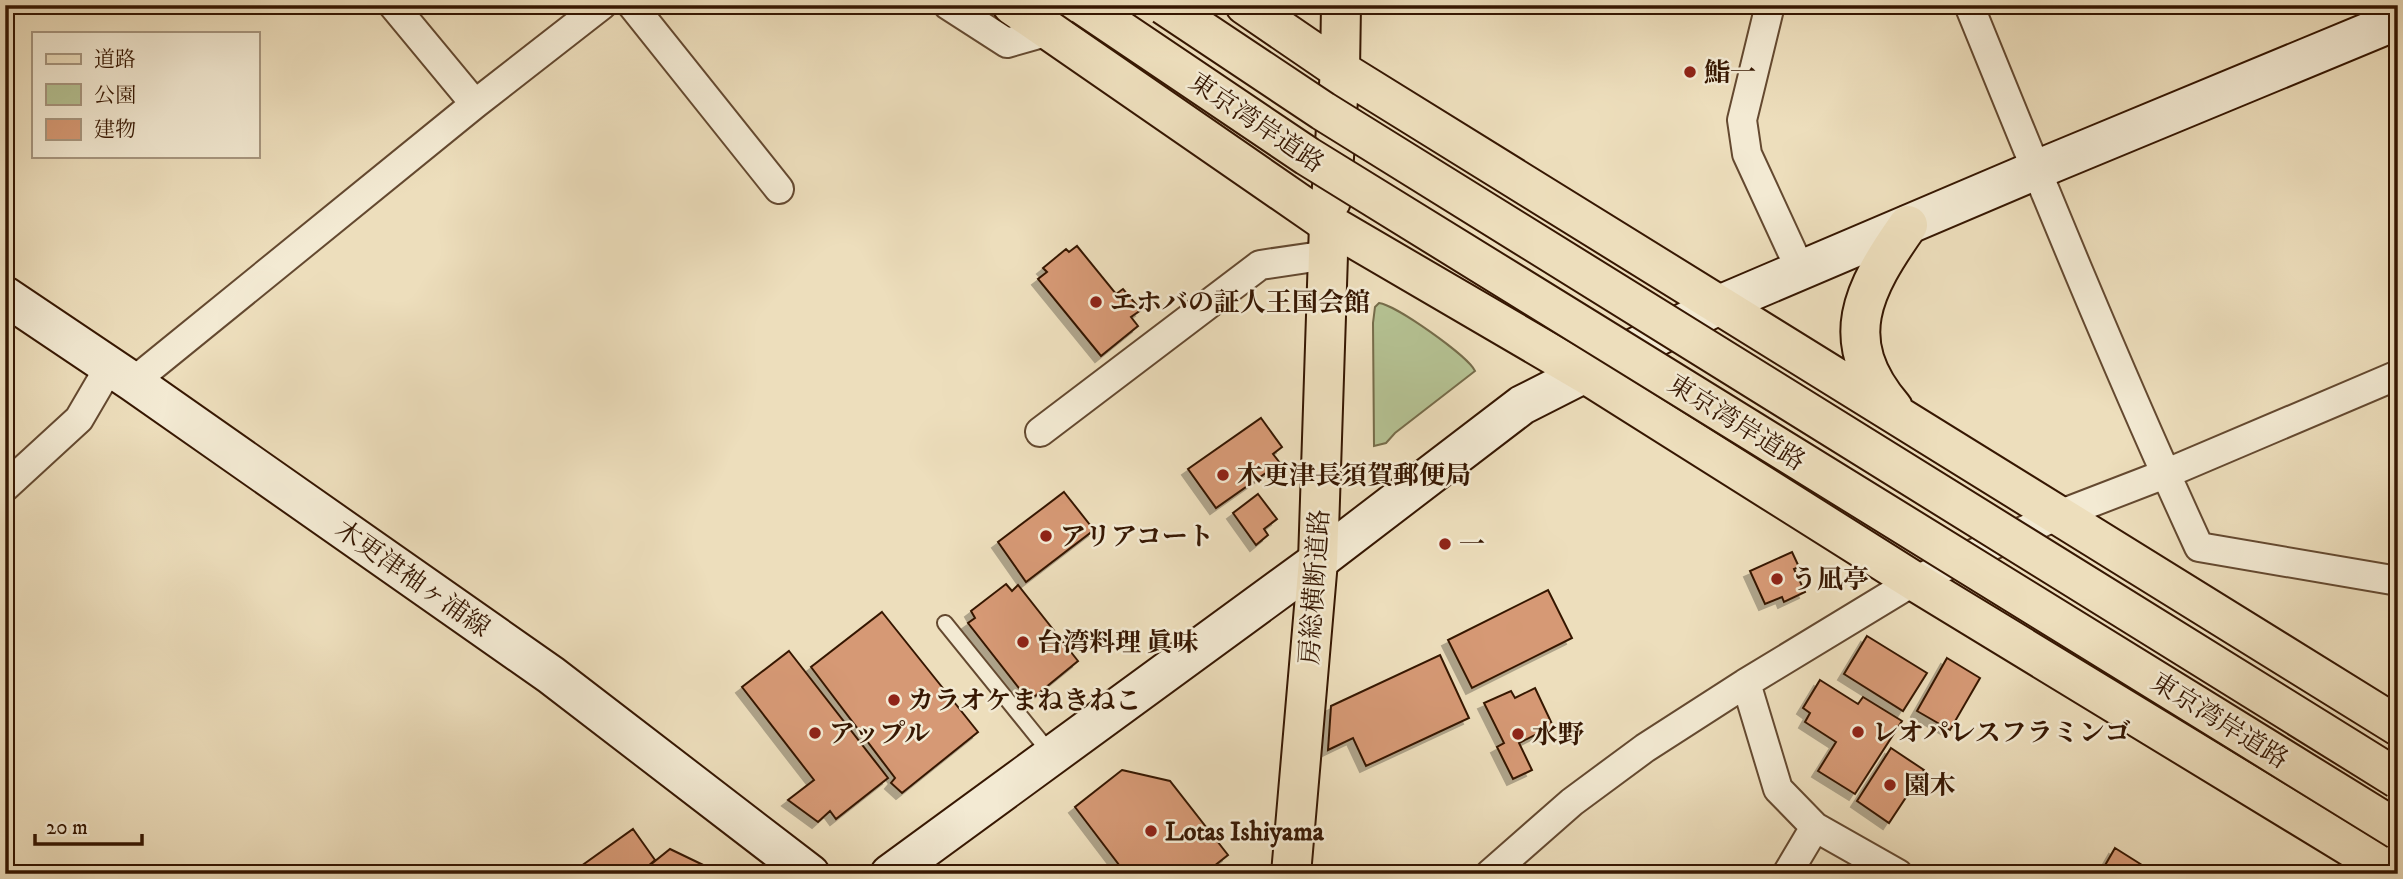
<svg xmlns="http://www.w3.org/2000/svg" width="2403" height="879" font-family="'IM FELL DW Pica','Noto Serif JP',serif">
  <defs>
    <filter id="shadow"><feDropShadow dx="-6" dy="6" stdDeviation="0" flood-color="#0004"/></filter>
  </defs>
  <rect width="100%" height="100%" fill="#eddebc"/>
  <filter id="stains"><feTurbulence type="fractalNoise" baseFrequency=".00286" numOctaves="4"/><feColorMatrix values="0 0 0 0 .2 0 0 0 0 .09 0 0 0 0 .02 0 0 0 .5 -.17"/></filter>
  <radialGradient id="worn" r=".72"><stop offset=".6" stop-color="#630" stop-opacity="0"/><stop offset="1" stop-color="#630" stop-opacity=".3"/></radialGradient>
  <path fill="#b5c293" stroke="#766c4a" stroke-width="2" d="M1379 303C1396 305 1468 356 1475 371L1395 433 1386 443 1374 446 1373 323 1375 307Z"/>
  <path fill="#d69974" stroke="#361702" stroke-width="2" filter="url(#shadow)" d="M1077 246 1116 294 1123 289 1141 310 1131 317 1138 326 1101 356 1038 279 1047 272 1043 268 1066 249 1069 252Z
    M1261 418 1282 447 1273 454 1280 463 1216 508 1188 469Z
    M1064 492 1094 530 1026 582 998 542Z
    M1258 494 1277 519 1264 529 1268 535 1256 545 1233 513Z
    M1792 552 1799 567 1794 569 1805 592 1784 602 1782 597 1765 604 1750 571Z
    M1006 584 1012 591 1018 585 1078 661 1029 701 968 623 975 618 971 611Z
    M1548 590 1572 638 1472 688 1448 640Z
    M882 612 978 732 902 793 891 783 895 778 811 667Z
    M1867 636 1927 673 1903 711 1844 674Z
    M789 651 888 778 836 819 830 811 818 822 788 800 814 780 742 687Z
    M1440 655 1469 718 1366 766 1353 738 1328 750 1331 706Z
    M1947 658 1980 678 1950 730 1917 711Z
    M1820 680 1858 704 1863 697 1902 721 1855 794 1818 771 1836 742 1805 722 1810 713 1803 708Z
    M1535 688 1553 726 1519 743 1532 770 1513 779 1497 747 1504 743 1484 703 1511 691 1515 698Z
    M1891 748 1924 770 1889 823 1857 801Z
    M1122 770 1170 781 1228 855 1204 874H1126L1075 807Z
    M633 829 655 860 639 874H570Z
    M2115 848 2150 870 2148 874H2100Z
    M670 849 722 874H639Z"/>
  <g fill="none" stroke-linecap="round" stroke-linejoin="round">
    <g stroke="#644930" stroke-width="18">
      <path id="lane" d="M945 623 1051 754"/>
    </g>
    <g stroke="#644930" stroke-width="32">
      <path id="street" d="M393 5 475 104
        M632 5 779 189
        M948 5 1007 43 1049 31
        M1770 5 1742 120 1747 154 1801 271
        M1969 5C2043 187 2117 369 2199 547L2398 581
        M133 382 475 104 602 5
        M1040 432 1260 265 1328 255
        M5 487 79 419 110 366
        M1746 683 1778 789 1815 827 1898 874
        M1490 874 1572 802 1645 748 1746 683 1914 581 2056 516 2165 474 2398 375
        M1787 874 1815 827"/>
    </g>
    <g stroke="#361702" stroke-width="42">
      <path id="secondary" d="M5 296 133 382 551 675 810 874
        M890 874 1318 561 1522 405 1719 305 2036 170 2398 20"/>
    </g>
    <g stroke="#361702" stroke-width="42">
      <path id="primary" d="M1291 874 1318 561 1329 224"/>
    </g>
    <g stroke="#361702" stroke-width="42">
      <path id="highway" d="M1012 5 1329 224 1584 373 1914 581 2395 874
        M1245 5 1340 70 2398 726
        M1331 201 1340 70 1341 5
        M1893 408C1835 340 1863 289 1908 225"/>
    </g>
    <use href="#lane" stroke="#f3ead3" stroke-width="14"/>
    <use href="#street" stroke="#f3ead3" stroke-width="28"/>
    <use href="#secondary" stroke="#f3ead3" stroke-width="38"/>
    <use href="#primary" stroke="#eddebc" stroke-width="38"/>
    <use href="#highway" stroke="#eddebc" stroke-width="38"/>
    <g stroke="#361702" stroke-width="42" stroke-linecap="butt">
      <path id="highway-bridge" d="M1083 5 1307 156 2398 830
        M1164 5 1323 111 2398 779"/>
    </g>
    <use href="#highway-bridge" stroke="#eddebc" stroke-width="38"/>
  </g>
  <g fill="#8f2418" stroke="#f3ead3" stroke-width="2.5">
    <circle cx="1690" cy="72" r="7"/>
    <circle cx="1096" cy="302" r="7"/>
    <circle cx="1223" cy="475" r="7"/>
    <circle cx="1046" cy="536" r="7"/>
    <circle cx="1445" cy="544" r="7"/>
    <circle cx="1777" cy="579" r="7"/>
    <circle cx="1023" cy="642" r="7"/>
    <circle cx="894" cy="700" r="7"/>
    <circle cx="1858" cy="732" r="7"/>
    <circle cx="815" cy="733" r="7"/>
    <circle cx="1518" cy="734" r="7"/>
    <circle cx="1890" cy="785" r="7"/>
    <circle cx="1151" cy="831" r="7"/>
  </g>
  <g text-anchor="middle" stroke-width="5" stroke-linejoin="round" paint-order="stroke">
    <g font-size="26" font-weight="bold" fill="#361702" stroke="#f3ead3" text-anchor="start">
      <text x="1704" y="81">鮨一</text>
      <text x="1110" y="311">エホバの証人王国会館</text>
      <text x="1237" y="484">木更津長須賀郵便局</text>
      <text x="1060" y="545">アリアコート</text>
      <text x="1459" y="553">一</text>
      <text x="1791" y="588">う凪亭</text>
      <text x="1037" y="651">台湾料理 眞味</text>
      <text x="908" y="709">カラオケまねきねこ</text>
      <text x="1872" y="741">レオパレスフラミンゴ</text>
      <text x="829" y="742">アップル</text>
      <text x="1532" y="743">水野</text>
      <text x="1904" y="794">園木</text>
      <text x="1165" y="840">Lotas Ishiyama</text>
    </g>
    <g font-size="26" fill="#361702" stroke="#f3ead3">
      <text transform="translate(1257 122) rotate(34)" y="9">東京湾岸道路</text>
      <text transform="translate(1737 422) rotate(32)" y="9">東京湾岸道路</text>
      <text transform="translate(413 578) rotate(35)" y="9">木更津袖ヶ浦線</text>
      <text transform="translate(1314 587) rotate(-86)" y="9">房総横断道路</text>
      <text transform="translate(2220 720) rotate(32)" y="9">東京湾岸道路</text>
    </g>
  </g>
  <rect width="2403" height="879" fill="none" stroke="#eddebc" stroke-width="28"/>
  <rect x="7" y="7" width="2389" height="865" fill="none" stroke="#361702" stroke-width="3.5"/>
  <rect x="14" y="14" width="2375" height="851" fill="none" stroke="#361702" stroke-width="2"/>
  <rect x="32" y="32" width="228" height="126" fill="#f3ead3" stroke="#a7967f" stroke-width="2"/>
  <rect x="46" y="54" width="35" height="10" fill="#eddebc" stroke="#a7967f" stroke-width="2"/>
  <text x="94" y="66" font-size="21" fill="#361702">道路</text>
  <rect x="46" y="84" width="35" height="21" fill="#b5c293" stroke="#a7967f" stroke-width="2"/>
  <text x="94" y="102" font-size="21" fill="#361702">公園</text>
  <rect x="46" y="119" width="35" height="21" fill="#d69974" stroke="#a7967f" stroke-width="2"/>
  <text x="94" y="136" font-size="21" fill="#361702">建物</text>
  <path d="M35 834v10h107v-10" fill="none" stroke="#361702" stroke-width="3.5"/>
  <text x="46" y="834" font-size="21" fill="#361702" stroke="#f3ead3" stroke-width="5" paint-order="stroke">20 m</text>
  <rect width="100%" height="100%" filter="url(#stains)"/>
  <rect width="100%" height="100%" fill="url(#worn)"/>
</svg>
